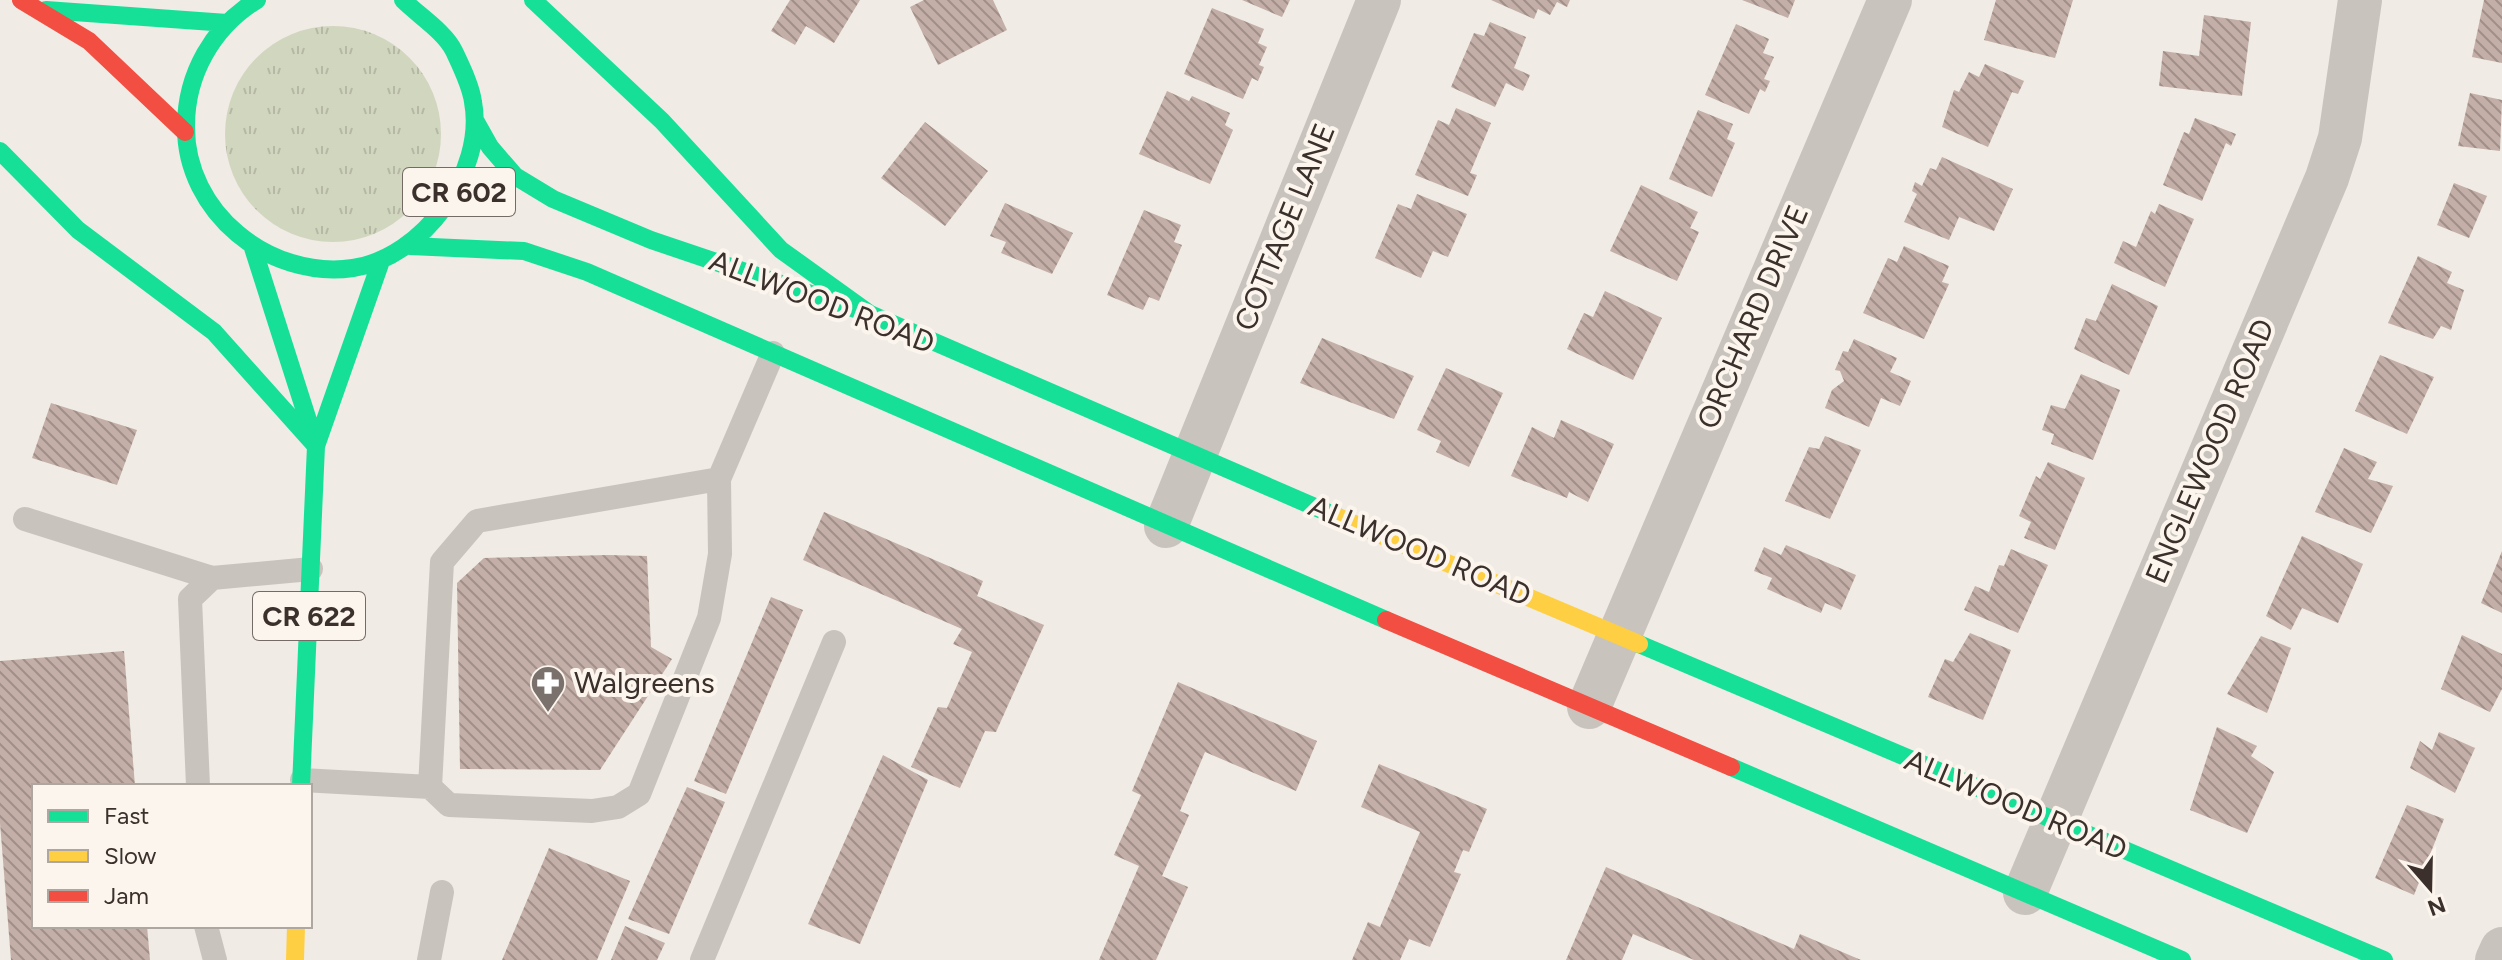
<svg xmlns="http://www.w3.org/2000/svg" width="2502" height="960" font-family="Figtree,sans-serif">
  <defs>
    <pattern id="grass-tufts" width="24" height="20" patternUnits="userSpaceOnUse" patternTransform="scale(2)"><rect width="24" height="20" fill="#d1d6bf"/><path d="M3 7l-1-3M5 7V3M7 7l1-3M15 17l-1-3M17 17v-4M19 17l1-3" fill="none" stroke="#b4b8a4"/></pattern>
    <pattern id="building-back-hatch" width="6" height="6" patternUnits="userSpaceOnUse" patternTransform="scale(2)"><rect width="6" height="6" fill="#c3afa7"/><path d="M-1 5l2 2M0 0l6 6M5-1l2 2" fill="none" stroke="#a08f88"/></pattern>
  </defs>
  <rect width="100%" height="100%" fill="#f0ebe5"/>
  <path fill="url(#grass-tufts)" d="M225 134a108 108 0 1 1 216 0a108 108 0 1 1-216 0Z"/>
  <path fill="url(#building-back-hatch)" d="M790 0H860L834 43 806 26 795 45 771 31Z
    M924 0H993L1007 30 938 65 910 7Z
    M1242 0H1290L1282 17Z
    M1491 0H1570L1567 7 1557 2 1550 15 1538 9 1534 19Z
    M1742 0H1795L1788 18Z
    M1996 0H2073L2055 58 1984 40Z
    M2484 0H2502V63L2472 57Z
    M1212 8 1264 29 1258 43 1267 47 1259 65 1264 67 1258 81 1252 78 1243 99 1184 74Z
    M2204 15 2251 22 2242 96 2159 86 2163 51 2199 56Z
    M1490 22 1526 37 1514 68 1530 75 1523 91 1506 83 1495 107 1451 87 1474 33 1484 36Z
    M1736 24 1769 39 1763 53 1774 57 1764 79 1770 81 1765 92 1760 89 1749 114 1705 95Z
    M1985 64 2024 81 2018 94 2012 92 1988 147 1942 127 1954 90 1959 92 1969 72 1979 77Z
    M1167 91 1189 101 1192 96 1230 113 1225 125 1233 130 1210 184 1139 154Z
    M2470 93 2502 100 2500 151 2458 146Z
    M1456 108 1491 123 1470 173 1477 175 1468 196 1415 175 1438 120 1449 125Z
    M1698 110 1733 124 1727 139 1735 143 1712 197 1669 179Z
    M2195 118 2236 134 2231 146 2226 143 2202 201 2163 185 2184 132 2189 134Z
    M925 122 988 171 945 226 881 178Z
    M1942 157 2013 189 1994 231 1959 217 1949 240 1904 222 1917 194 1912 191 1915 182 1922 186 1930 168 1936 170Z
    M2454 183 2487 196 2469 238 2437 225Z
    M1641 185 1698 212 1690 228 1699 232 1677 281 1610 251Z
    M1417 194 1467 214 1448 257 1433 251 1421 278 1375 258 1398 204 1411 209Z
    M1005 203 1073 233 1052 274 1001 253 1006 242 990 236Z
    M2159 204 2194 219 2165 287 2114 263 2123 241 2136 247 2151 211 2155 214Z
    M1144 210 1181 225 1174 242 1182 245 1159 301 1149 297 1143 310 1107 295Z
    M1904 246 1949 266 1942 282 1949 284 1924 339 1863 313 1888 258 1897 262Z
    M2418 256 2452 272 2447 283 2464 290 2451 330 2441 326 2433 339 2388 323Z
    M2112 284 2158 306 2129 375 2074 349 2086 318 2096 321Z
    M1605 291 1662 318 1633 380 1567 349 1584 313 1593 317Z
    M1322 338 1414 376 1394 419 1300 383Z
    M1854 339 1897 358 1890 372 1911 381 1900 406 1881 398 1869 427 1825 408 1832 390 1844 381 1840 371 1835 370 1843 351 1848 352Z
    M2380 355 2434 377 2407 434 2355 411Z
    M1446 368 1503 393 1469 467 1436 452 1441 441 1417 430Z
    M2081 374 2120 390 2093 460 2051 444 2054 434 2042 430 2051 405 2065 409Z
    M51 403 137 430 117 485 32 458Z
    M1561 420 1614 444 1588 502 1569 492 1567 498 1511 476 1532 427 1554 438Z
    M1825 436 1861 450 1830 519 1785 501 1809 447 1819 449Z
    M2344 448 2377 462 2368 479 2393 486 2371 533 2315 512Z
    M2048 462 2085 478 2055 550 2024 538 2031 522 2019 516 2036 476 2040 479Z
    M824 512 983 581 977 596 1044 625 996 732 985 731 960 788 911 767 938 707 947 708 972 652 953 644 962 629 803 560Z
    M2302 536 2363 564 2338 623 2302 608 2291 630 2266 616Z
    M1786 545 1856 575 1841 610 1825 603 1821 613 1767 589 1772 578 1754 571 1764 547 1781 555Z
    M2011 549 2048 565 2018 633 1964 610 1975 586 1989 592 1999 565 2004 566Z
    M2502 551V613L2481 603Z
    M608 555 647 556 651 647 672 659 600 770 460 769 457 583 484 558Z
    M771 597 803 610 726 794 694 781Z
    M1970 633 2011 650 1983 720 1928 697 1945 659 1953 662Z
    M2462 635 2502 654V689L2490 712 2441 689Z
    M2261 636 2291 648 2267 713 2227 694Z
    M124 651 135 786H34V926H147L150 960H11L0 823V661Z
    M1178 682 1317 741 1296 791 1205 752 1180 811 1189 815 1162 876 1188 887 1156 960H1099L1139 866 1114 855 1141 795 1132 791Z
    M2217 727 2257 746 2251 756 2274 772 2247 833 2190 810Z
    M2439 732 2475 748 2455 793 2410 768 2420 741 2432 750Z
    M883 755 928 780 860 944 808 924Z
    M1379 764 1487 809 1469 852 1463 850 1454 872 1461 874 1430 947 1409 939 1400 960H1352L1368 922 1380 927 1420 832 1361 807Z
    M687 787 725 802 669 934 628 919Z
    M2407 805 2444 819 2414 895 2375 878Z
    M549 848 630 881 597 960H502Z
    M1606 867 1794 949 1800 934 1861 960H1694L1633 934 1622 960H1566Z
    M625 926 665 943 657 960H611Z"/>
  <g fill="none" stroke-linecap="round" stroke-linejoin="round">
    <path stroke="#c9c3be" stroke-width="24" d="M719 479 720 554 709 618 639 794 618 807 592 811 449 805 430 787 442 562 477 521 719 479 773 353
      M25 519 212 578
      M302 780 430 787
      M198 786 190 599 212 578 311 569
      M206 926 215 960
      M429 960 442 892
      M702 960 834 642"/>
    <path stroke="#c9c3be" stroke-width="44" d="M1166 526 1379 0
      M1589 707 1890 0
      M2025 893 2327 178 2340 138 2360 0
      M2497 960 2502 949"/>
    <path stroke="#16e098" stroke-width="18" d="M257 0C213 27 186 74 186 126 185 212 269 280 353 268 423 258 486 171 473 102 471 86 461 66 454 51 445 32 418 15 403 0
      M533 0 662 121 781 250 870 314
      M46 10 227 23
      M476 122 490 147 515 176 553 199 651 240 870 314 1338 517
      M0 151 78 230 214 332 316 446
      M410 246 524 251 587 272 1386 620
      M253 248 313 436
      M1639 644 2384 960
      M1731 767 2182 960
      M301 786 316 446 381 261"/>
    <path stroke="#ffcf43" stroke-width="18" d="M1338 517 1639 644
      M295 960 296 926"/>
    <path stroke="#f24e42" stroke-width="18" d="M21 0 89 41 185 132
      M1386 620 1731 767"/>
  </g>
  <defs>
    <g id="pharmacy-pin" transform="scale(1.8)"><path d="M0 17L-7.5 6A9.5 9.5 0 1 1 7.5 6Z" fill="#7a716c" stroke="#fbf5ee"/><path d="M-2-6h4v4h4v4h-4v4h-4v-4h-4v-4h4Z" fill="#fff"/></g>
  </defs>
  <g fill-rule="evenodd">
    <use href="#pharmacy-pin" x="548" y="683"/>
  </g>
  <g text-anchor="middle" stroke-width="8" stroke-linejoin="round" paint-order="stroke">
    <g fill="#fbf5ee" stroke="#756b66" stroke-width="2">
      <rect x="403" y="168" width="112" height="48" rx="6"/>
      <rect x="253" y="592" width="112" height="48" rx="6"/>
    </g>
    <g font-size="28" font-weight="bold" fill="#3b302b">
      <text x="459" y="202">CR 602</text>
      <text x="309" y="626">CR 622</text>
    </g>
    <g font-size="30" fill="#3b302b" stroke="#fbf5ee">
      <text transform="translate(1285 227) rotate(-68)" y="10">COTTAGE LANE</text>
      <text transform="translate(822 302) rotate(21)" y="10">ALLWOOD ROAD</text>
      <text transform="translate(1753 317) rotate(-67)" y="10">ORCHARD DRIVE</text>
      <text transform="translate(2210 451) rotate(-67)" y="10">ENGLEWOOD ROAD</text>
      <text transform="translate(1420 551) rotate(23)" y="10">ALLWOOD ROAD</text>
      <text transform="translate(2016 805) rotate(23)" y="10">ALLWOOD ROAD</text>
    </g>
    <g font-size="30" fill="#3b302b" stroke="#fbf5ee" text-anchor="start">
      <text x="574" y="693">Walgreens</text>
    </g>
  </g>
  <rect x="32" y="784" width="280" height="144" fill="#fbf5ee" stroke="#aea6a0" stroke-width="2"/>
  <rect x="48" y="810" width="40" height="12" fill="#16e098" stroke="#aea6a0" stroke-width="2"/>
  <text x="104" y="824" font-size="24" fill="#3b302b">Fast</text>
  <rect x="48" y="850" width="40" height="12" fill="#ffcf43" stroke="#aea6a0" stroke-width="2"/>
  <text x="104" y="864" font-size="24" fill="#3b302b">Slow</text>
  <rect x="48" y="890" width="40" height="12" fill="#f24e42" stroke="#aea6a0" stroke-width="2"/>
  <text x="104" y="904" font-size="24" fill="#3b302b">Jam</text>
  <g transform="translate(2430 888) rotate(160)" stroke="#fbf5ee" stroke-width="6" paint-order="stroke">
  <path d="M0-6L14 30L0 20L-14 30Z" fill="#3b302b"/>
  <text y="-12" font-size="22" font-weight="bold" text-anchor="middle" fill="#3b302b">N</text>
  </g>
</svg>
